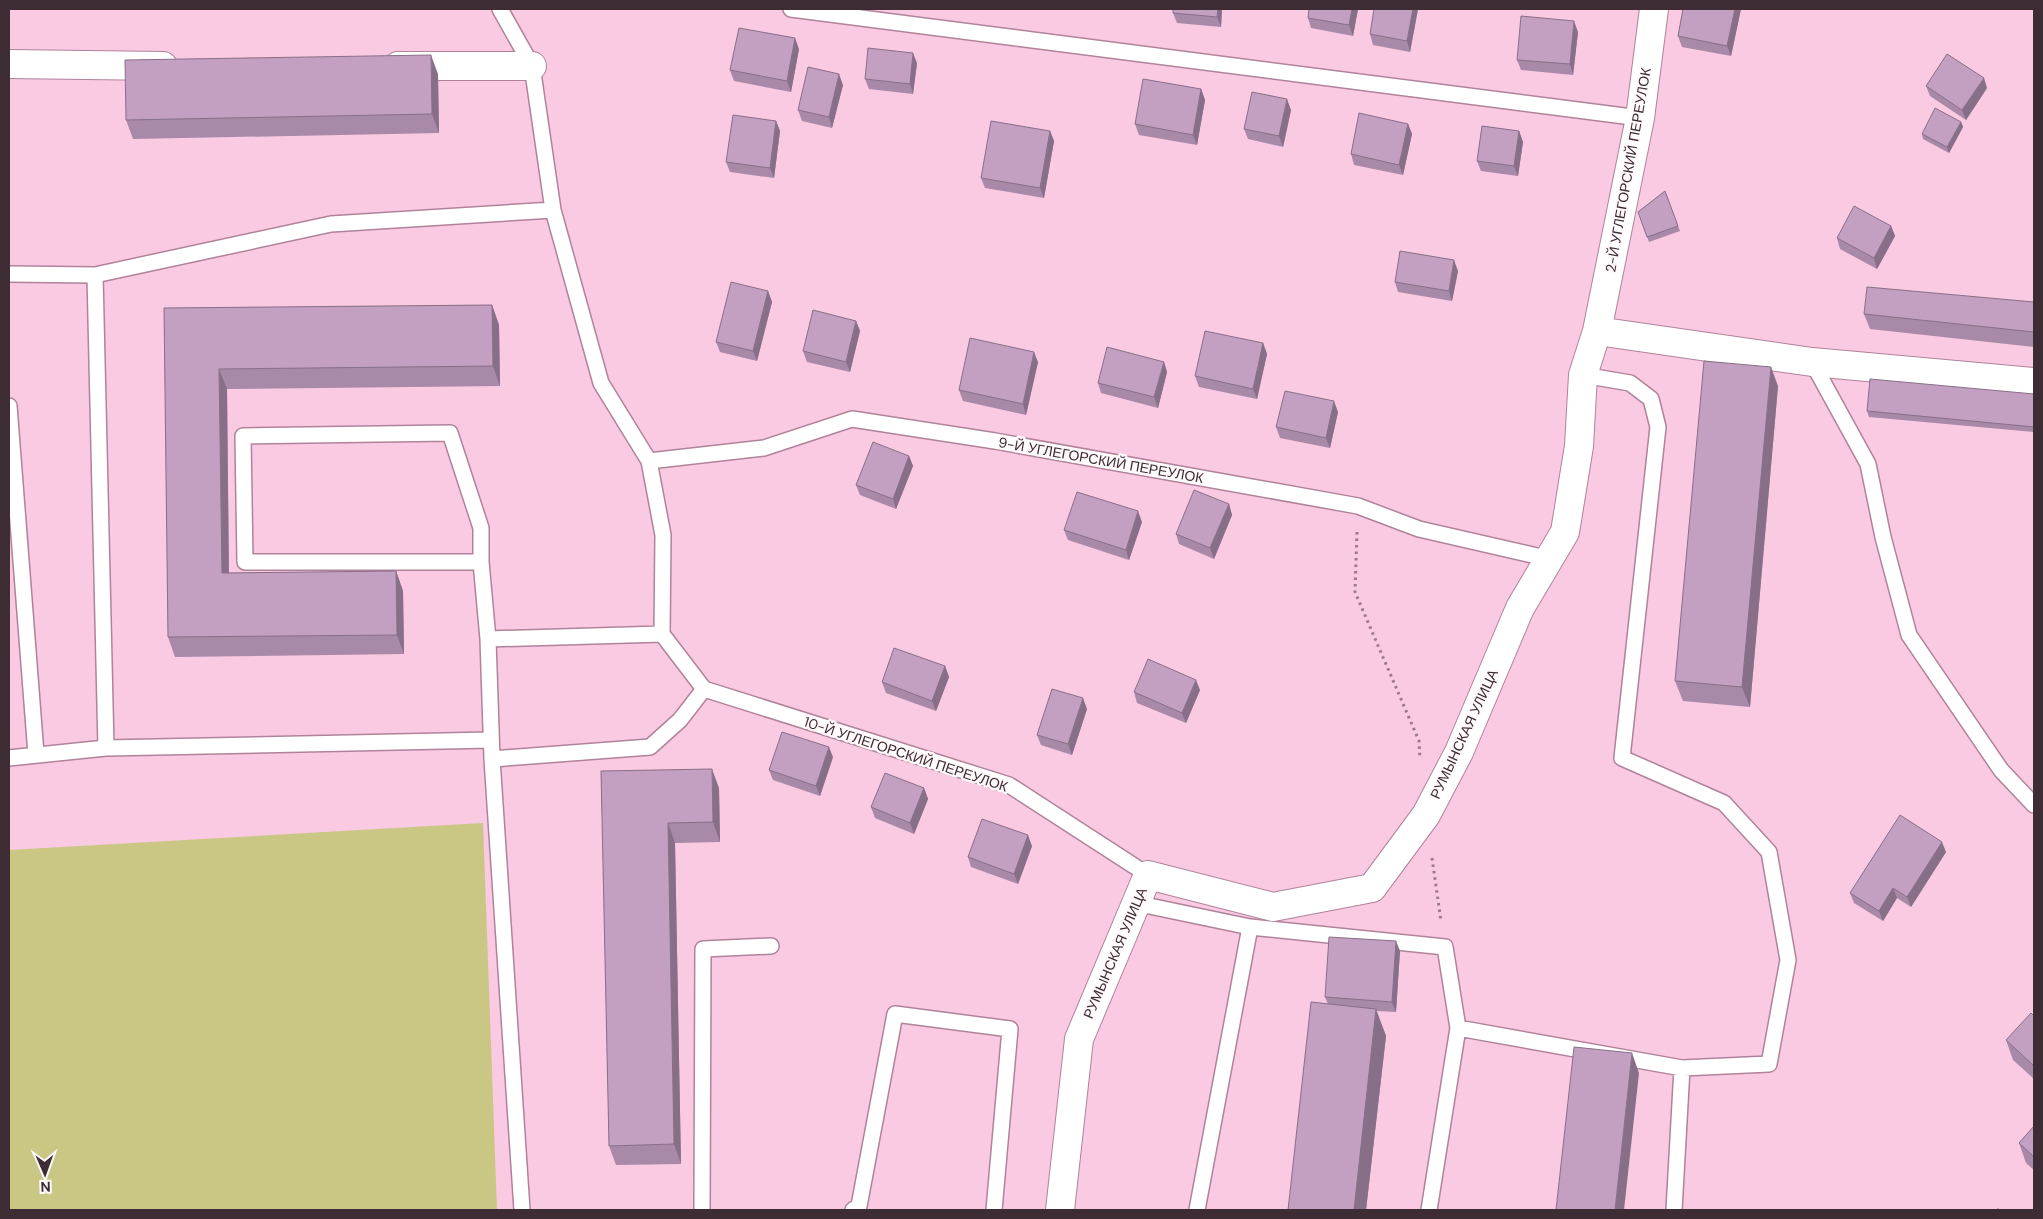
<svg xmlns="http://www.w3.org/2000/svg" width="2043" height="1219" font-family="'DM Sans',sans-serif">
  <rect width="100%" height="100%" fill="#fac9e2"/>
  <path fill="#cac785" d="M483 823 497 1210H9V850Z"/>
  <g fill="none" stroke-linecap="round" stroke-linejoin="round">
    <g stroke="#b0839a" stroke-width="18">
      <path id="service" d="M791 9 1640 118
        M9 274 95 275 331 224 553 210
        M95 275 106 748
        M1812 362 1868 464 1883 537 1909 635 2001 770 2034 805
        M1583 375 1630 383 1651 399 1658 427 1622 758 1724 803 1769 852 1788 960 1769 1064 1682 1068
        M9 406 36 754
        M649 461 764 448 852 419 995 441 1358 506 1419 529 1550 559
        M481 562H245L243 436 450 433 481 528V562L488 639 492 759 522 1210
        M488 639 662 634
        M704 689 1009 785 1148 875
        M9 758 106 748 491 740
        M492 759 650 747 680 720 704 689 662 634 663 535 649 461 601 383 553 210 532 66 500 9
        M1135 903 1250 927 1445 947 1458 1028
        M702 1210 703 949 771 946
        M853 1210 859 1206 895 1014 1010 1029 994 1210
        M1197 1210 1250 927
        M1429 1210 1458 1028 1682 1068 1674 1210"/>
    </g>
    <g stroke="#b0839a" stroke-width="30">
      <path id="minor" d="M9 64 163 66
        M398 66H532
        M1597 331 1812 362 2034 382
        M1060 1210 1079 1039 1148 875 1273 907 1372 888 1426 815 1459 752 1520 608 1565 532 1579 446 1583 375 1597 331 1640 118 1654 9"/>
    </g>
    <path stroke="#9a798a" stroke-width="3" stroke-dasharray="2.5 4" stroke-linecap="butt" d="M1357 532 1355 592 1419 741 1420 758
      M1432 858 1441 921
      M1997 1209 1998 1210"/>
    <use href="#service" stroke="#fff" stroke-width="15"/>
    <use href="#minor" stroke="#fff" stroke-width="28"/>
  </g>
  <path fill="#a889a7" d="M1173 9H1222L1221 27 1177 23 1173 13Z
    M1309 9H1358L1353 36 1311 28 1308 18Z
    M1418 9 1410 52 1373 45 1370 34Z
    M1683 9H1741L1731 56 1682 47 1678 36Z
    M1578 32 1573 75 1521 70 1517 60Z
    M799 49 791 92 734 81 730 70Z
    M917 63 913 94 869 89 865 79Z
    M438 74 439 133 133 139 126 120Z
    M843 85 832 128 802 121 798 110Z
    M1926 86 1987 88 1966 120 1930 96Z
    M1201 89 1205 100 1197 145 1139 135 1135 124Z
    M1291 110 1283 147 1248 139 1244 129Z
    M776 121 780 131 774 178 730 172 726 162Z
    M1961 122 1963 127 1949 153 1923 139 1922 134Z
    M1408 124 1412 134 1403 175 1354 165 1351 154Z
    M1050 131 1054 141 1044 198 985 188 981 178Z
    M1519 131 1523 142 1518 176 1481 171 1477 161Z
    M1665 191 1680 231 1649 242 1638 212Z
    M1891 226 1895 236 1877 269 1840 249 1837 238Z
    M1458 271 1452 301 1398 292 1395 282Z
    M768 291 772 302 757 361 720 352 716 342Z
    M2034 302V347L1870 329 1864 314Z
    M492 305 499 325 500 386 227 389 229 573 396 571 403 591 404 654 175 657 168 637 164 308Z
    M856 321 860 331 850 372 807 362 803 351Z
    M1263 343 1267 354 1257 399 1199 387 1195 376Z
    M1038 362 1026 415 963 401 959 390Z
    M1164 362 1167 372 1158 408 1101 393 1098 383Z
    M1778 386 1750 707 1683 701 1675 681Z
    M2034 394V432L1869 417 1867 411Z
    M1338 412 1330 448 1280 438 1276 427Z
    M909 456 913 466 896 509 860 495 856 485Z
    M1229 504 1232 515 1214 559 1179 544 1176 534Z
    M1142 522 1129 560 1068 540 1064 530Z
    M945 666 949 677 936 711 886 693 882 682Z
    M1200 690 1186 723 1137 703 1134 692Z
    M1087 709 1072 755 1041 745 1037 735Z
    M833 757 820 796 773 780 769 770Z
    M601 771 719 788 720 842 675 843 681 1164 616 1165 609 1146Z
    M924 788 928 799 914 834 875 818 871 807Z
    M1032 846 1018 884 971 867 968 857Z
    M1946 852 1911 907 1897 898 1883 921 1854 903 1850 893Z
    M1400 951 1396 1012 1376 1011 1386 1036 1366 1210H1288L1328 1004 1325 997Z
    M2034 1016V1079L2013 1060 2006 1040Z
    M2034 1126V1170L2026 1163 2019 1143Z"/>
  <path fill="#886f88" d="M1218 9H1222L1221 27 1217 17Z
    M1352 9H1358L1353 36 1349 25Z
    M1413 9H1418L1410 52 1407 41Z
    M1735 9H1741L1731 56 1727 46Z
    M1574 21 1578 32 1573 75 1570 64Z
    M795 38 799 49 791 92 787 81Z
    M913 53 917 63 913 94 910 84Z
    M431 55 438 74 439 133 432 114Z
    M839 74 843 85 832 128 829 117Z
    M1984 78 1987 88 1966 120 1962 110Z
    M1201 89 1205 100 1197 145 1193 135Z
    M1287 99 1291 110 1283 147 1279 136Z
    M776 121 780 131 774 178 770 168Z
    M1961 122 1963 127 1949 153 1947 147Z
    M1408 124 1412 134 1403 175 1399 165Z
    M1050 131 1054 141 1044 198 1040 188Z
    M1519 131 1523 142 1518 176 1514 166Z
    M1891 226 1895 236 1877 269 1874 258Z
    M1454 260 1458 271 1452 301 1449 291Z
    M768 291 772 302 757 361 753 351Z
    M492 305 499 325 500 386 493 366Z
    M856 321 860 331 850 372 846 362Z
    M1263 343 1267 354 1257 399 1253 389Z
    M1034 352 1038 362 1026 415 1023 404Z
    M1164 362 1167 372 1158 408 1154 397Z
    M1771 367 1778 386 1750 707 1742 687Z
    M219 369 227 389 229 593 222 573Z
    M1334 401 1338 412 1330 448 1326 438Z
    M909 456 913 466 896 509 893 499Z
    M1229 504 1232 515 1214 559 1210 548Z
    M1138 511 1142 522 1129 560 1126 550Z
    M396 571 403 591 404 654 397 635Z
    M945 666 949 677 936 711 932 701Z
    M1196 680 1200 690 1186 723 1182 713Z
    M1083 698 1087 709 1072 755 1068 744Z
    M829 747 833 757 820 796 816 786Z
    M712 769 719 788 720 842 713 822Z
    M924 788 928 799 914 834 910 823Z
    M668 823 675 843 681 1164 674 1144Z
    M1028 835 1032 846 1018 884 1014 874Z
    M1942 842 1946 852 1911 907 1907 897Z
    M1893 888 1897 898 1883 921 1879 911Z
    M1396 941 1400 951 1396 1012 1392 1002Z
    M1376 1009 1386 1036 1366 1210H1354Z
    M1632 1053 1639 1073 1624 1210H1615Z"/>
  <path fill="#c39fc2" stroke="#886f88" d="M1173 9H1218L1217 17 1173 13Z
    M1309 9H1352L1349 25 1308 18Z
    M1374 9H1413L1407 41 1370 34Z
    M1683 9H1735L1727 46 1678 36Z
    M1521 16 1574 21 1570 64 1517 60Z
    M739 28 795 38 787 81 730 70Z
    M868 48 913 53 910 84 865 79Z
    M1947 54 1984 78 1962 110 1926 86Z
    M431 55 432 114 126 120 125 60Z
    M808 67 839 74 829 117 798 110Z
    M1143 79 1201 89 1193 135 1135 124Z
    M1252 92 1287 99 1279 136 1244 129Z
    M1935 108 1961 122 1947 147 1922 134Z
    M1359 113 1408 124 1399 165 1351 154Z
    M733 115 776 121 770 168 726 162Z
    M991 121 1050 131 1040 188 981 178Z
    M1482 126 1519 131 1514 166 1477 161Z
    M1665 191 1678 226 1647 237 1638 212Z
    M1854 206 1891 226 1874 258 1837 238Z
    M1400 251 1454 260 1449 291 1395 282Z
    M731 282 768 291 753 351 716 342Z
    M1867 287 2034 302V332L1864 314Z
    M492 305 493 366 219 369 222 573 396 571 397 635 168 637 164 308Z
    M813 310 856 321 846 362 803 351Z
    M1205 331 1263 343 1253 389 1195 376Z
    M970 338 1034 352 1023 404 959 390Z
    M1107 347 1164 362 1154 397 1098 383Z
    M1704 361 1771 367 1742 687 1675 681Z
    M1870 379 2034 394V427L1867 411Z
    M1285 391 1334 401 1326 438 1276 427Z
    M873 442 909 456 893 499 856 485Z
    M1194 490 1229 504 1210 548 1176 534Z
    M1077 492 1138 511 1126 550 1064 530Z
    M894 648 945 666 932 701 882 682Z
    M1148 659 1196 680 1182 713 1134 692Z
    M1052 689 1083 698 1068 744 1037 735Z
    M782 732 829 747 816 786 769 770Z
    M712 769 713 822 668 823 674 1144 609 1146 601 771Z
    M885 773 924 788 910 823 871 807Z
    M1900 815 1942 842 1907 897 1893 888 1879 911 1850 893Z
    M982 819 1028 835 1014 874 968 857Z
    M1329 937 1396 941 1392 1002 1325 997Z
    M1311 1002 1376 1009 1354 1210H1288Z
    M2031 1013 2034 1016V1066L2006 1040Z
    M1574 1047 1632 1053 1615 1210H1556Z
    M2034 1126V1157L2019 1143Z"/>
  <g text-anchor="middle" stroke-width="4.5" stroke-linejoin="round" paint-order="stroke">
    <g font-size="14" fill="#3e2c35" stroke="#fef9fb">
      <text transform="translate(1628 170) rotate(-80)" y="5">2-Й УГЛЕГОРСКИЙ ПЕРЕУЛОК</text>
      <text transform="translate(1101 460) rotate(10)" y="5">9-Й УГЛЕГОРСКИЙ ПЕРЕУЛОК</text>
      <text transform="translate(1464 734) rotate(-65)" y="5">РУМЫНСКАЯ УЛИЦА</text>
      <text transform="translate(906 754) rotate(18)" y="5">10-Й УГЛЕГОРСКИЙ ПЕРЕУЛОК</text>
      <text transform="translate(1115 953) rotate(-67)" y="5">РУМЫНСКАЯ УЛИЦА</text>
    </g>
  </g>
  <rect width="2043" height="1219" fill="none" stroke="#3e2c35" stroke-width="20"/>
  <g transform="translate(45 1174) rotate(178)" stroke="#fef9fb" stroke-width="4" paint-order="stroke">
  <path d="M0-4L9 19L0 12L-9 19Z" fill="#3e2c35"/>
  <text y="-8" font-size="14" font-weight="bold" text-anchor="middle" fill="#3e2c35">N</text>
  </g>
</svg>
